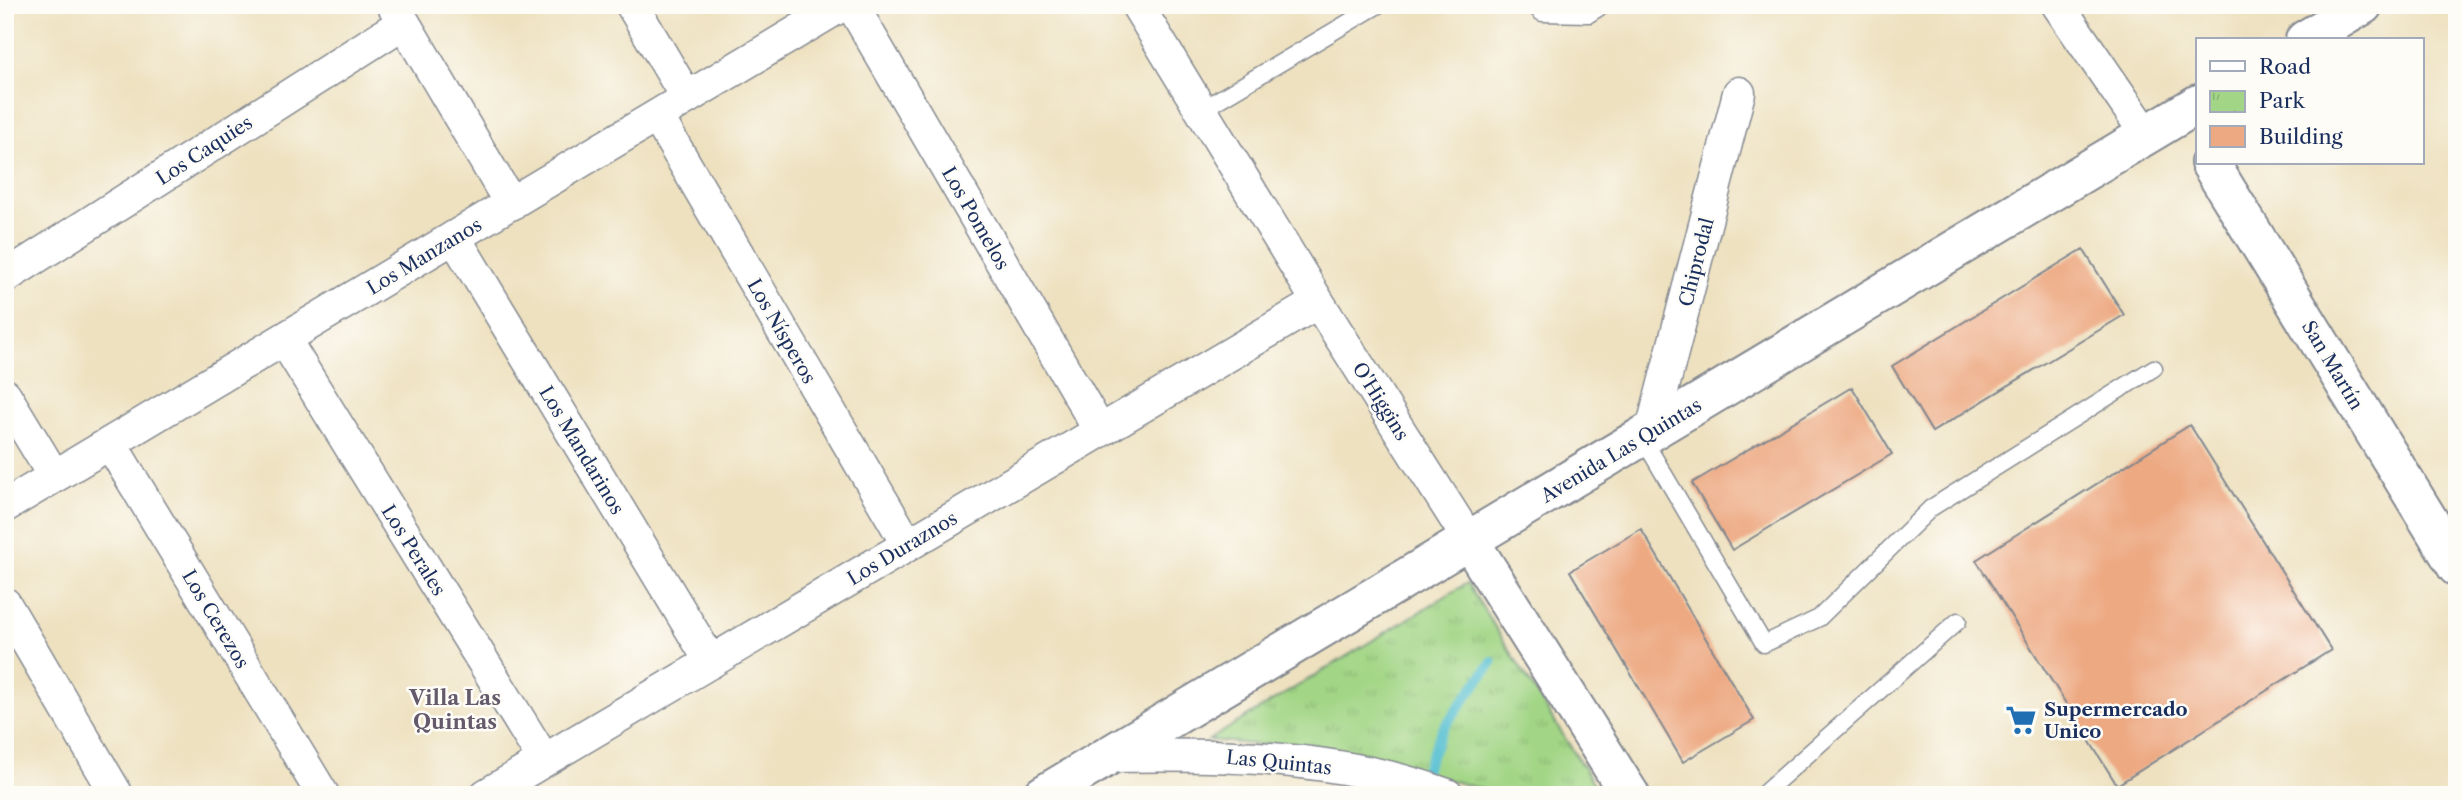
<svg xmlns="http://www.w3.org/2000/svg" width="2462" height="800" font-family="'Libre Caslon Text',serif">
  <defs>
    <pattern id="park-tufts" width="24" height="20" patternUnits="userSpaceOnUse" patternTransform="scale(1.75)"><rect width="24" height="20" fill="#a2d585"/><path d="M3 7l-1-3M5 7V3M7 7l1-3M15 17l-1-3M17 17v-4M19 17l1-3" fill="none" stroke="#8bb775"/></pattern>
  </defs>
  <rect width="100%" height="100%" fill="#fdfcf7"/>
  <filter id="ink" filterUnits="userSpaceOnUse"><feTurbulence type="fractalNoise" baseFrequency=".0143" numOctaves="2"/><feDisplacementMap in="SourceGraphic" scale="14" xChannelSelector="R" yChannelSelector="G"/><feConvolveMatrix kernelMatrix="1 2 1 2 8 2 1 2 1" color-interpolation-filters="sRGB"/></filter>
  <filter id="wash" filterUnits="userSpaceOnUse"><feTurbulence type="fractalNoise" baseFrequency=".00686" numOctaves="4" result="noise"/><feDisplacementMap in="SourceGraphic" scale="28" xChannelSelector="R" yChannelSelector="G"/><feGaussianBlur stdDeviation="1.57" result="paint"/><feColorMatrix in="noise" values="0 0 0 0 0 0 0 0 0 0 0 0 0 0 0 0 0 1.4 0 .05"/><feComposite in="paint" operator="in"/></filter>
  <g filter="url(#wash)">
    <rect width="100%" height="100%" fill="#eee1c0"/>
    <path fill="url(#park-tufts)" stroke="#5e8272" stroke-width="2" d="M1467 583 1601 795H1503L1356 754 1209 740Z"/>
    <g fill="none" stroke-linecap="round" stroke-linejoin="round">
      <path stroke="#56c0d2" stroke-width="10" d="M1425 770 1442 730 1492 662"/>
    </g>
    <g id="blocks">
      <path fill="#eda982" d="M2083 249 2124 315 1932 432 1892 366Z
        M1852 387 1892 454 1732 550 1692 483Z
        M2190 425 2331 650 2117 785 1976 560Z
        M1641 529 1754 720 1683 762 1570 571Z"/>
    </g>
  </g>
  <g filter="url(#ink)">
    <use href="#blocks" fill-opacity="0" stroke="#84888f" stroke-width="2"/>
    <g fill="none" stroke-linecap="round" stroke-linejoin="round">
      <g stroke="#84888f" stroke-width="19">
        <path id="service" d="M1533 5 1542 13 1589 14 1603 5
          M1201 110 1378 5
          M1642 437 1764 644 1819 618 1931 508 2154 368
          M1762 795 1958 621"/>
      </g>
      <g stroke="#84888f" stroke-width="35">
        <path id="minor" d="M632 5 687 98
          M852 5 1100 431
          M1137 5 1318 302 1469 540
          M2058 5 2147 135
          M394 6 511 204
          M657 116 908 545
          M454 237 711 662
          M5 277 403 23
          M284 339 544 760
          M5 395 54 476
          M1652 430 1739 93
          M110 443 323 795
          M5 506 842 5
          M5 604 117 795
          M1108 756C1222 754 1339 755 1447 795
          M486 795 1318 302"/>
      </g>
      <g stroke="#84888f" stroke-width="42">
        <path id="tertiary" d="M2305 40 2363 5
          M2210 163 2457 567
          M1469 540 1630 795
          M1043 795 2198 104"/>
      </g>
      <use href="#service" stroke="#fff" stroke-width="16"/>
      <use href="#minor" stroke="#fff" stroke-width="32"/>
      <use href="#tertiary" stroke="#fff" stroke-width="38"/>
    </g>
  </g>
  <defs>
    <g id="supermarket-bare" transform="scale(2.415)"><path d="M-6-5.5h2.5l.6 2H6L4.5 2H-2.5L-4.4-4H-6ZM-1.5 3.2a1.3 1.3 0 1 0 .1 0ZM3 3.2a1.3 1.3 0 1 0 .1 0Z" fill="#1f6fb2" stroke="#fdfcf7" stroke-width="2.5" paint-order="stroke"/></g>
  </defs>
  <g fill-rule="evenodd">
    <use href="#supermarket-bare" x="2021" y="720"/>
  </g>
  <g text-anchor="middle" stroke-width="5" stroke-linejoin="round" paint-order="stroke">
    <g font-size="19" fill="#1b2f5e" stroke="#fdfcf7">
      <text transform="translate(204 150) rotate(-33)" y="7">Los Caquies</text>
      <text transform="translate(976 218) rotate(60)" y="7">Los Pomelos</text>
      <text transform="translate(424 256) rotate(-31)" y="7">Los Manzanos</text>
      <text transform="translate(1696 262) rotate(-76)" y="7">Chiprodal</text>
      <text transform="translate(782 331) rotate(60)" y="7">Los Nísperos</text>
      <text transform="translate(2333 365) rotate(59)" y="7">San Martín</text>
      <text transform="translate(1381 401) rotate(58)" y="7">O'Higgins</text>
      <text transform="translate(582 450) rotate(59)" y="7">Los Mandarinos</text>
      <text transform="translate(1621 450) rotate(-31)" y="7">Avenida Las Quintas</text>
      <text transform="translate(902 548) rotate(-31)" y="7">Los Duraznos</text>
      <text transform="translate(414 550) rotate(58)" y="7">Los Perales</text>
      <text transform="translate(216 619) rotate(59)" y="7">Los Cerezos</text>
      <text transform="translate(1279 762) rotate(6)" y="7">Las Quintas</text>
    </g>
    <g font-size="19" font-weight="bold" fill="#1b2f5e" stroke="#fdfcf7" text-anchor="start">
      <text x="2044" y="716">Supermercado<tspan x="2044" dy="22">Unico</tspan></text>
    </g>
    <g font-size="21" font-weight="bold" fill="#645a6b" stroke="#fdfcf7">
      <text x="455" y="705">Villa Las<tspan x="455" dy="24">Quintas</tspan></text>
    </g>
  </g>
  <rect width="2462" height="800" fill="none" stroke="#fdfcf7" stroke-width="28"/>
  <rect x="2196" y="38" width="228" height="126" fill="#fdfcf7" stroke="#a3aaba" stroke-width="2"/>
  <rect x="2210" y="61" width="35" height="10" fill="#ffffff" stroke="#a3aaba" stroke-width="2"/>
  <text x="2259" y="74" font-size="21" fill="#1b2f5e">Road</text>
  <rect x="2210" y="91" width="35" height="21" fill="url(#park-tufts)" stroke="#a3aaba" stroke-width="2"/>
  <text x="2259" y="108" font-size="21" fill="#1b2f5e">Park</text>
  <rect x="2210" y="126" width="35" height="21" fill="#eda982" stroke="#a3aaba" stroke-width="2"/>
  <text x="2259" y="144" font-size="21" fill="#1b2f5e">Building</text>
</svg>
